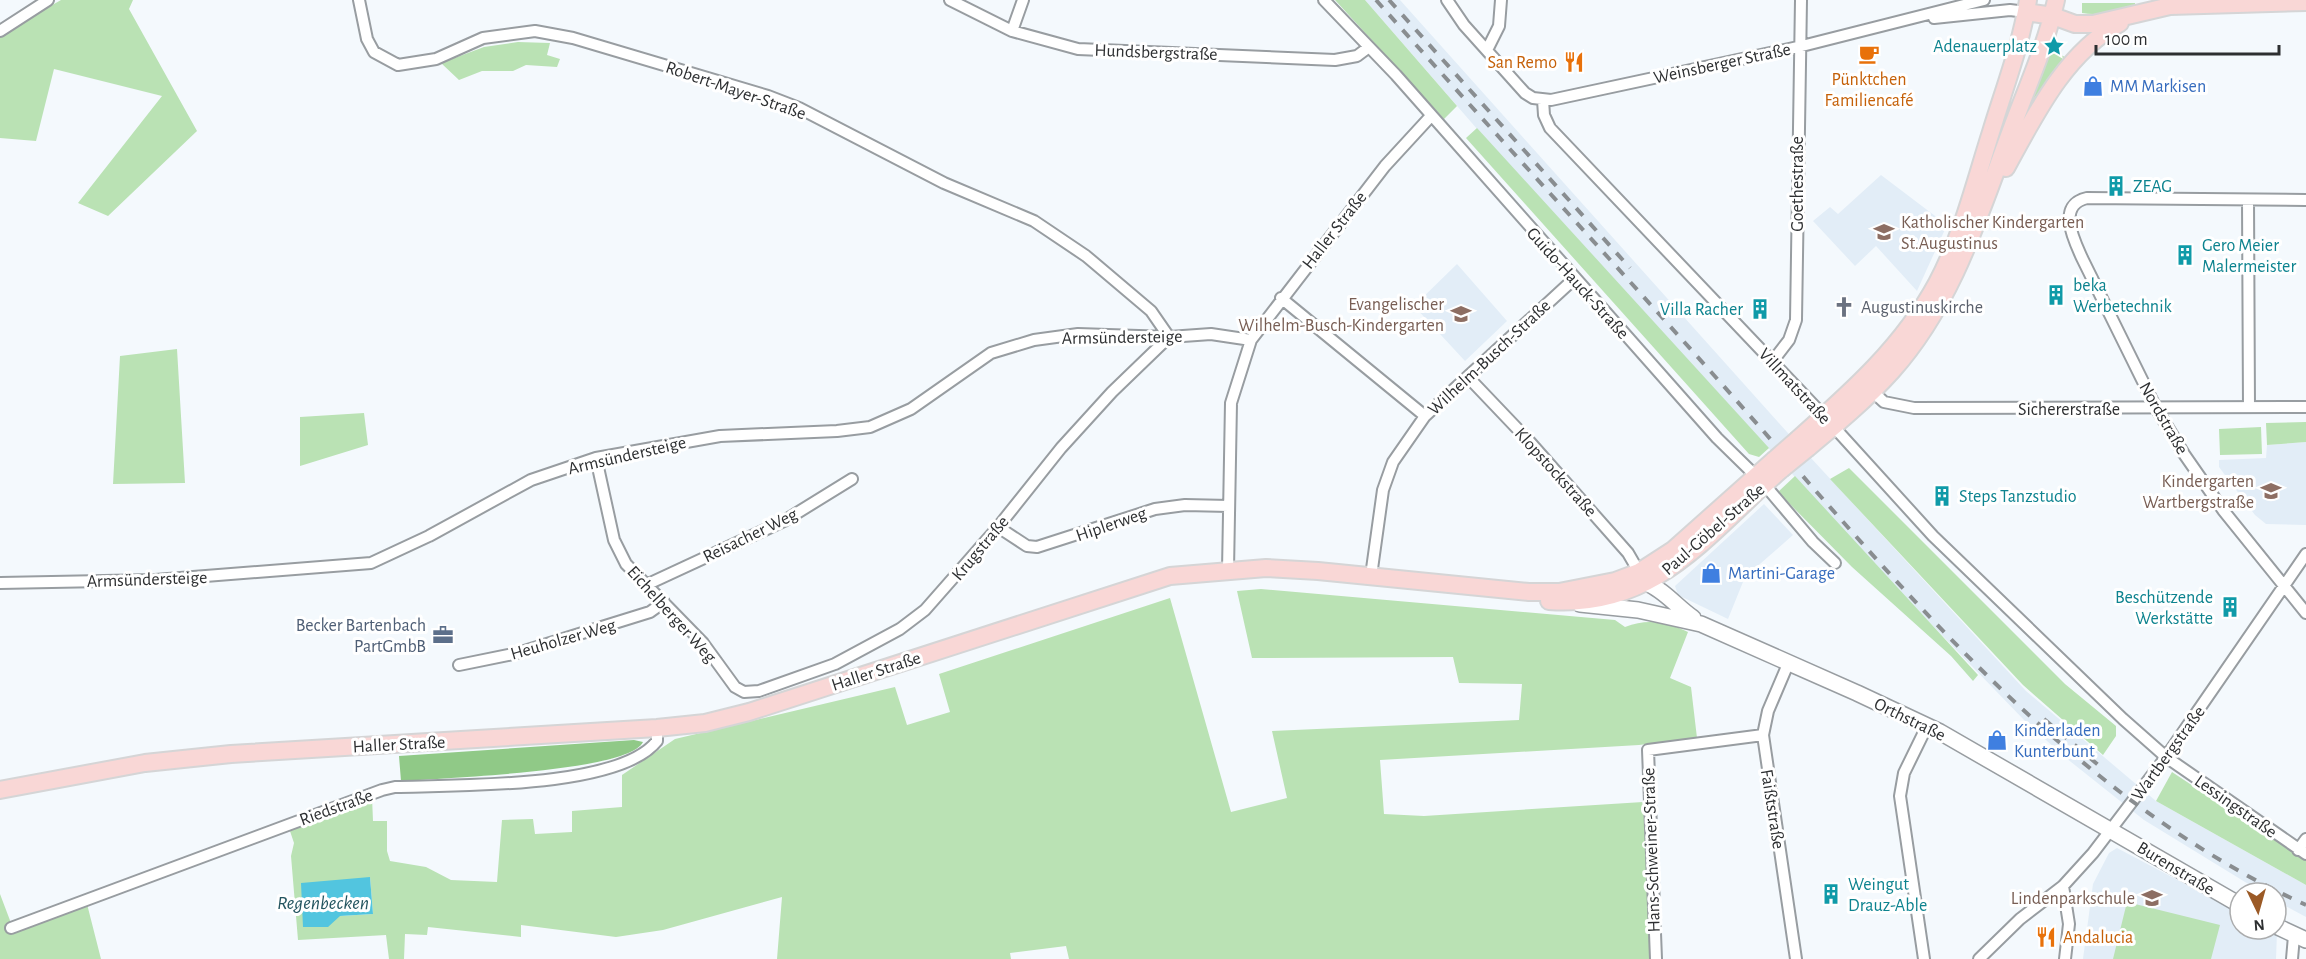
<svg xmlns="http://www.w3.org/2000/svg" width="2306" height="959" font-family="'Alegreya Sans',sans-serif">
  <rect width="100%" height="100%" fill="#f4f9fd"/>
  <path fill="#e2edf7" d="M1365 0H1400L1787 432 2026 691 2156 801 2306 885V917L2276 901V893H2263L2144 820 2066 758 2026 722 1901 593 1491 145Z
    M1881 175 1947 225 1917 291 1876 246 1855 266 1813 221 1830 207 1838 214Z
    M1457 264 1507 321 1465 361 1414 306Z
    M2306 442V525L2266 524 2255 515 2219 467V460L2266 458 2267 445Z
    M1764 504 1793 535 1745 577 1728 619 1678 595 1675 586Z
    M2117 848 2240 913V929H2271L2277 932 2276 959H2083L2093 884 2109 853Z"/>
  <path fill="#bae2b4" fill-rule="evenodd" d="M61 0H133L129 9 197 131 108 216 78 203 162 96 54 69 36 141 0 138V35Z
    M1335 0H1365L1457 106 1444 119Z
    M2082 3H2135V5C2117 11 2101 16 2082 13Z
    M518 42 550 43 547 55 560 59 557 67 526 65 513 71H482L459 80 441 63 484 47Z
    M2049 49 2065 57 2033 100H2030Z
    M1477 128 1769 448 1759 457 1749 454 1466 138Z
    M177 349 185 483 113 484 120 356Z
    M364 413 368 445 300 466V417Z
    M2306 422V442L2267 445 2266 423Z
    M2261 427 2262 454 2220 455 2219 429Z
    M1849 468 2065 684 2116 726V736L2103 755 2023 685 1830 479Z
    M1795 476 1978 675 1973 681 1951 656 1852 567 1778 492Z
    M1261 589 1615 620 1625 627C1648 618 1666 622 1688 632L1670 678 1691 687 1697 738 1639 745 1380 760 1384 814 1424 816 1643 802 1652 959H1069L1066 946 1010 953 1011 959H777L782 897 663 930 616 937 521 925V937L428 927 427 935 405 934 404 959H389L386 935 298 940 291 856 294 843 290 831 372 797 373 821H387V851L390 861 426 867 451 880 497 882 502 820 533 819 535 834 572 832V811L622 807V775L675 739 895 687 907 725 950 712 939 674 1170 598 1231 812 1287 798 1272 731 1519 720 1522 684 1459 683 1453 657 1252 658 1237 591ZM370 877 373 914 340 916Z
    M2172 772 2306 861V885L2156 801Z
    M0 894 14 931 87 904 101 959H0Z
    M2127 902 2220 925 2211 959H2113Z"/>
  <path fill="#90c987" d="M634 740 643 742C629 772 439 778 401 781L399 756Z"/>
  <path fill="#52c5df" d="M370 877 373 914 340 916 328 927H303L301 883Z"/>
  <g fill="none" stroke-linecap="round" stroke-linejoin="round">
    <g stroke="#989da1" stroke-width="14">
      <path id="street" d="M359 0 367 39 374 52 398 65 436 59 483 38 535 31 573 38 768 96 799 108 944 183 1034 221 1086 256 1151 311 1169 337
        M950 0 1012 31 1078 49 1335 60 1357 56 1369 47
        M1324 0 1396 75 1717 438 1764 484 1813 542 1835 563
        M1447 0 1464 25 1525 93 1533 98 1551 100 1798 47 1984 0
        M1934 18 2010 10 2026 12
        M0 31 48 0
        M1012 31 1023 0
        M1487 50 1499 26 1501 0
        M1543 100 1544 115 1550 128 1824 416 1933 536 2123 719 2166 757 2306 854
        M2248 200 2249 407
        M2306 200 2087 198C2056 205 2074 240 2082 258L2156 408 2184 454 2223 510 2306 613
        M1281 298 1425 416
        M1772 362 1789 340 1796 320 1801 0
        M1468 377 1529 441 1628 553 1639 572
        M1872 391 1884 402 1914 408 2306 407
        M596 458 614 540 626 564 703 643 735 687 744 692 759 691 835 664 900 629 925 610 998 527 1061 448 1112 392 1169 337
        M998 527 1027 546 1037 547 1155 509 1185 505 1229 506
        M1228 570 1231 403 1251 340 1385 166 1431 116
        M1371 576 1383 490 1393 462 1425 416 1574 279
        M0 583 155 580 371 563 429 536 531 480 596 458 720 436 837 431 870 427 911 409 991 353 1034 340 1078 334 1169 337 1211 334 1251 340
        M646 585 784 521 852 479
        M1788 664 1768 711 1763 735 1796 959
        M459 665 518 653 650 612 664 602
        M2298 850 2306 839
        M2063 886 2069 924 2065 959
        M11 928 382 790 395 787C455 785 619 789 657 741V728
        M1656 959 1648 750 1763 735
        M1924 959 1900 796 1904 773 1927 726
        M1979 959 2020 919 2063 886 2093 853 2166 757 2306 554
        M2292 959 2294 936"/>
    </g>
    <g stroke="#989da1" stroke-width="18">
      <path id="secondary" d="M1646 583C1663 589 1677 607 1693 618
        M1580 604 1638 610 1701 624 1857 693 1940 732 2240 905
        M2276 926 2306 940"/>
    </g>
    <g stroke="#d5d5d6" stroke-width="20">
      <path id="primary" d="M2026 12 2053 16 2075 24H2093L2170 6 2306 2
        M2006 168C2035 115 2065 53 2120 23
        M1798 439C1851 392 1903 346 1937 283 1962 236 1975 182 1991 132 2004 89 2021 45 2028 0
        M1808 448C1837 424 1866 400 1892 371 1952 304 1979 216 2010 133 2026 89 2046 46 2056 0
        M1549 601C1657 609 1708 533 1782 469
        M0 790 145 763 231 754 657 728 705 723 749 712 1170 576 1266 568 1318 571 1529 592H1559L1615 581 1639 572 1673 550 1774 460"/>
    </g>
    <use href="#street" stroke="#fff" stroke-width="10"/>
    <use href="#secondary" stroke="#fff" stroke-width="15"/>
    <use href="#primary" stroke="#f9d7d6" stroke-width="16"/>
    <path stroke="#898d90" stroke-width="4" stroke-dasharray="10 10" stroke-linecap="butt" d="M1376 0C1495 134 1617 266 1736 400 1905 591 2069 797 2306 905
      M1389 0 1630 268
      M2044 719 2103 769"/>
    <g stroke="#d5d5d6" stroke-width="20" stroke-linecap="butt">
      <path id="primary-bridge" d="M1774 460 1798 439
        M1782 469 1808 448"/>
    </g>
    <use href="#primary-bridge" stroke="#f9d7d6" stroke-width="16"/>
  </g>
  <defs>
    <g id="sight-bare" transform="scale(1.62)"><path d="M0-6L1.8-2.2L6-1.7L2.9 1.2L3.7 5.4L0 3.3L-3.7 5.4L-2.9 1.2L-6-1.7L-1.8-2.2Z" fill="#0f9aa8" stroke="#fff" stroke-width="2.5" paint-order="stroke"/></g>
    <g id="cafe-bare" transform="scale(1.62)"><path d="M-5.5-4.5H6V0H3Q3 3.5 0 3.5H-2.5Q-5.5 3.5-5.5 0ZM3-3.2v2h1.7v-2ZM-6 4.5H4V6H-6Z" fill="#e8710a" stroke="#fff" stroke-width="2.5" paint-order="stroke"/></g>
    <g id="restaurant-bare" transform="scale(1.62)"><path d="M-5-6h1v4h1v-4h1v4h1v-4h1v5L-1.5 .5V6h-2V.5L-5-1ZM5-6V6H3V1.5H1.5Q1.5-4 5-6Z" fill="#e8710a" stroke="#fff" stroke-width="2.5" paint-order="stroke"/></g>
    <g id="shop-bare" transform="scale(1.62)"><path d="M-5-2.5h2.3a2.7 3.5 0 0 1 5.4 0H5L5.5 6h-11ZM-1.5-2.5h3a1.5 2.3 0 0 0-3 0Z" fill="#3f7fe0" stroke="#fff" stroke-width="2.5" paint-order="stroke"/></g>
    <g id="building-bare" transform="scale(1.62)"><path d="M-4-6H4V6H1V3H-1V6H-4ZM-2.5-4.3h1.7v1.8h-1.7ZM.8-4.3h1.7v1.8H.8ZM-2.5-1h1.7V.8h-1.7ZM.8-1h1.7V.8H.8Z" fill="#0f9aa8" stroke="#fff" stroke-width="2.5" paint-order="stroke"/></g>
    <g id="school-bare" transform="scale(1.62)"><path d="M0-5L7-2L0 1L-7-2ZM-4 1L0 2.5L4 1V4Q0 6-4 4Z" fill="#8d6e63" stroke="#fff" stroke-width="2.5" paint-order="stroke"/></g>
    <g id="church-bare" transform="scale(1.62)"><path d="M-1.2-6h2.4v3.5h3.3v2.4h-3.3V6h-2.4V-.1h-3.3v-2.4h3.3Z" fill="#6b7280" stroke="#fff" stroke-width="2.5" paint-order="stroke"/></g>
    <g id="office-bare" transform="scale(1.62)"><path d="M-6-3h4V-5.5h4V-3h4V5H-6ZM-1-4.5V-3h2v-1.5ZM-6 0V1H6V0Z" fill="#5c6f8a" stroke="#fff" stroke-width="2.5" paint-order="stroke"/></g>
  </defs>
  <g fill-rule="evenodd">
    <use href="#sight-bare" x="2054" y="46"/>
    <use href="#cafe-bare" x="1869" y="54"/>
    <use href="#restaurant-bare" x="1574" y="62"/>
    <use href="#shop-bare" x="2093" y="86"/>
    <use href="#building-bare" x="2116" y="186"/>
    <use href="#school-bare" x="1884" y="232"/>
    <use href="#building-bare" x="2185" y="255"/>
    <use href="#building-bare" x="2056" y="295"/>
    <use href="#church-bare" x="1844" y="307"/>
    <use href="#building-bare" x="1760" y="309"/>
    <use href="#school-bare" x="1461" y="314"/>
    <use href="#school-bare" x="2271" y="491"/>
    <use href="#building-bare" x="1942" y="496"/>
    <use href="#shop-bare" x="1711" y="573"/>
    <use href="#building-bare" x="2230" y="607"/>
    <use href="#office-bare" x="443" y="635"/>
    <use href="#shop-bare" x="1997" y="740"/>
    <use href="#building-bare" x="1831" y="894"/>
    <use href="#school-bare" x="2152" y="898"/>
    <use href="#restaurant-bare" x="2046" y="937"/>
  </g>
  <g text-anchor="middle" stroke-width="6" stroke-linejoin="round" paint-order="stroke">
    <g font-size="18" fill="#0d838f" stroke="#fff" text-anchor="start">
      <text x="2037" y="52" text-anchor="end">Adenauerplatz</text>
      <text x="2133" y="192">ZEAG</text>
      <text x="2202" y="251">Gero Meier<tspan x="2202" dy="21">Malermeister</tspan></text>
      <text x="2073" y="291">beka<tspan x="2073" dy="21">Werbetechnik</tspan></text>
      <text x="1743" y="315" text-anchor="end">Villa Racher</text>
      <text x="1959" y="502">Steps Tanzstudio</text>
      <text x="2213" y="603" text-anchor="end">Beschützende<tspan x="2213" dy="21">Werkstätte</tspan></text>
      <text x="1848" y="890">Weingut<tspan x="1848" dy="21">Drauz-Able</tspan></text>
    </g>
    <g font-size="18" fill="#2d2f31" stroke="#fff">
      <text transform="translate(1156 52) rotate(2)" y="6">Hundsbergstraße</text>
      <text transform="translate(1722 63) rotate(-12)" y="6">Weinsberger Straße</text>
      <text transform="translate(736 90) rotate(19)" y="6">Robert-Mayer-Straße</text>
      <text transform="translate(1797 184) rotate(-90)" y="6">Goethestraße</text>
      <text transform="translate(1334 230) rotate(-52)" y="6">Haller Straße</text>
      <text transform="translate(1578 283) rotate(48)" y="6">Guido-Hauck-Straße</text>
      <text transform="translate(1122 337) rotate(-1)" y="6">Armsündersteige</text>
      <text transform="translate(1489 357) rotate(-43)" y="6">Wilhelm-Busch-Straße</text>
      <text transform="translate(1795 386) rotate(47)" y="6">Villmatstraße</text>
      <text x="2069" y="415">Sichererstraße</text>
      <text transform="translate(2164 418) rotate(60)" y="6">Nordstraße</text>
      <text transform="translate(627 455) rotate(-13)" y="6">Armsündersteige</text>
      <text transform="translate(1556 472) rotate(48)" y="6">Klopstockstraße</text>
      <text transform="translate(1111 524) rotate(-19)" y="6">Hiplerweg</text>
      <text transform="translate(1713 529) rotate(-41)" y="6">Paul-Göbel-Straße</text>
      <text transform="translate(750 535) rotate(-26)" y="6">Reisacher Weg</text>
      <text transform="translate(980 548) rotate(-50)" y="6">Krugstraße</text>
      <text transform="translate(147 579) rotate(-2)" y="6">Armsündersteige</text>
      <text transform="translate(672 614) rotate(48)" y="6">Eichelberger Weg</text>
      <text transform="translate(563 639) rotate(-16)" y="6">Heuholzer Weg</text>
      <text transform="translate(876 671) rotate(-18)" y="6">Haller Straße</text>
      <text transform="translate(1910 719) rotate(26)" y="6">Orthstraße</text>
      <text transform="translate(399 744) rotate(-3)" y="6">Haller Straße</text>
      <text transform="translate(2168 753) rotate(-54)" y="6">Wartbergstraße</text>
      <text transform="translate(2236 806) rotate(35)" y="6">Lessingstraße</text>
      <text transform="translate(336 807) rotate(-20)" y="6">Riedstraße</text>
      <text transform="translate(1773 809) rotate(81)" y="6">Faißtstraße</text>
      <text transform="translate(1651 850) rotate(-92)" y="6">Hans-Schweiner-Straße</text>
      <text transform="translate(2176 868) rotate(31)" y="6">Burenstraße</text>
    </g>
    <g font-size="18" fill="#c56008" stroke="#fff" text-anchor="end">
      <text x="1557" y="68">San Remo</text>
      <text x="1869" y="85" text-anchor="middle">Pünktchen<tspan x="1869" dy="21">Familiencafé</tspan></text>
      <text x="2063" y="943" text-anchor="start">Andalucia</text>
    </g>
    <g font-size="18" fill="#366cbe" stroke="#fff" text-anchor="start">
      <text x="2110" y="92">MM Markisen</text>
      <text x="1728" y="579">Martini-Garage</text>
      <text x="2014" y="736">Kinderladen<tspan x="2014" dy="21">Kunterbunt</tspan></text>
    </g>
    <g font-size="18" fill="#785e54" stroke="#fff" text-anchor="end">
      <text x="1901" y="228" text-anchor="start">Katholischer Kindergarten<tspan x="1901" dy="21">St.Augustinus</tspan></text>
      <text x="1444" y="310">Evangelischer<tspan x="1444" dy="21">Wilhelm-Busch-Kindergarten</tspan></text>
      <text x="2254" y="487">Kindergarten<tspan x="2254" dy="21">Wartbergstraße</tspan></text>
      <text x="2135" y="904">Lindenparkschule</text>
    </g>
    <g font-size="18" fill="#5b616d" stroke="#fff" text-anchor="start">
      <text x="1861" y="313">Augustinuskirche</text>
    </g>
    <g font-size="18" fill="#4e5e75" stroke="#fff" text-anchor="end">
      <text x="426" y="631">Becker Bartenbach<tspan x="426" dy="21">PartGmbB</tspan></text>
    </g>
    <g font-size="20" font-style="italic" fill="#245560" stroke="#fff">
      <text x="323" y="909">Regenbecken</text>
    </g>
  </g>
  <g transform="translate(2258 911) rotate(175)"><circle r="28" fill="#ffffff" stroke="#abacad" stroke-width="1.5"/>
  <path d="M0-4.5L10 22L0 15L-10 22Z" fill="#9b5a26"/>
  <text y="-9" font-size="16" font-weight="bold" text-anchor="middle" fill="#2d2f31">N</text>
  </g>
  <path d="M2096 45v9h183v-9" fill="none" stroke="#2d2f31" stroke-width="3"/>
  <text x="2105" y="45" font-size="18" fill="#2d2f31" stroke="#ffffff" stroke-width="4.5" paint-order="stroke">100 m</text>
</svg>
